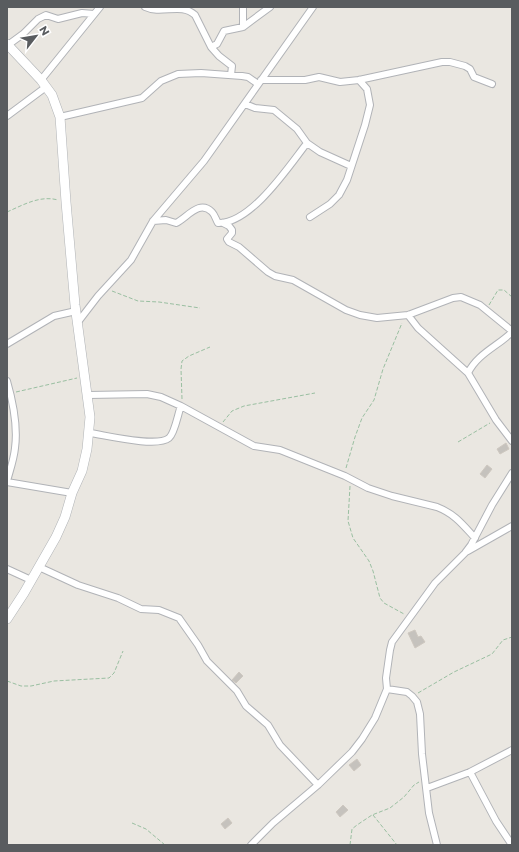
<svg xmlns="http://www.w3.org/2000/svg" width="519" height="852" font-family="Montserrat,sans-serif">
  <rect width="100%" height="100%" fill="#eae7e1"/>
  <path fill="#c5c2bd" stroke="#cec8c0" d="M506 443 509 449 500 454 497 449Z
    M487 465 492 469 485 478 480 474Z
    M415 630 418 637 421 636 425 642 415 648 408 633Z
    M239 672 243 676 236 683 232 680Z
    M357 759 361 765 354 771 349 765Z
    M343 805 348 810 340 817 336 812Z
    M228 818 232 823 225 829 221 824Z"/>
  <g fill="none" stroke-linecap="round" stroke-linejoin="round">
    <g stroke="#b1b3b7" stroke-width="8">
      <path id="street" d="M145 7C162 15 181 2 195 15L211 47 219 56 232 66 231 75
        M243 27V7
        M8 45 23 34 38 19 46 15 58 19 82 13 94 14
        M211 47 217 44 224 31 243 27 270 7
        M41 80 100 7
        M261 80H305L319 77 340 82 359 80 442 62H450L465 66 470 69 474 77 492 84
        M245 104 255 108 274 110 297 129 307 143 320 152 351 166
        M7 116 46 87
        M60 117 142 98 161 81 178 74 201 73 242 76 248 77 258 84
        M310 217 330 204 339 195 347 180 365 125 370 105 367 89 359 80
        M153 221 166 220 176 223C187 218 199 199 212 212 215 215 216 220 218 223 251 224 289 166 307 143
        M223 223 229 226 232 230V233L227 239 229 242 239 247 268 272 275 276 293 280 346 310 360 315 377 318 408 315 453 298 461 297 480 305 512 331
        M408 315 418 328 468 373 496 420 512 441
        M78 322 98 296 131 260 153 221 204 161 313 7
        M7 344 54 316 76 311
        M468 373C477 354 498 346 512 332
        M7 381C13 402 18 426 15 448 14 459 10 470 7 481
        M88 395 147 394 161 397 181 406 254 446 280 450 345 476 368 488 392 496 437 507C455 514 463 525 475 538
        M90 433C105 435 157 448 169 438 175 433 178 413 181 406
        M7 482 72 493
        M468 551 512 526
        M39 567 78 585 118 598 141 609 159 610 179 618 198 645 207 661 237 691 246 706 268 725 280 745 318 785
        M7 569 31 580
        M387 689 407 692 412 696 417 702 420 714 422 754 429 813 437 845
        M470 772 496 821 512 845
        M427 788 470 772 512 750
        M251 845 273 823 318 785 352 752 362 739 375 718 387 689 386 678 390 650 392 642 435 583 465 553 471 545 492 505 512 473"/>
    </g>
    <g stroke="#b0b3b6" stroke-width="10">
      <path id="secondary" d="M7 44 41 80 52 95 60 117 66 202 75 305 90 417 87 449 82 471 72 493 65 517 56 537 24 593 7 619"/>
    </g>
    <path stroke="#9abfa1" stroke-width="1" stroke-dasharray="4 2" stroke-linecap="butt" d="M7 212C23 205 40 195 58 200
      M112 291 138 301 159 302 200 308
      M489 305 498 290H504L512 297
      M16 392 77 378
      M182 399 181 369 182 361 189 356 210 347
      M223 422 232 411 244 406 315 393
      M458 442 490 423
      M346 468 355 437 362 418 374 400 383 369 402 323
      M350 486 348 521 353 538 369 561 373 571 380 598 384 603 404 614
      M7 681 21 686H31L54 681 109 678 114 673 123 651
      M418 693 454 672 492 654 503 640 512 637
      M373 815 397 845
      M132 823 146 829 165 845
      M350 845 352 829 357 825 372 815 390 808 404 797 414 785 419 782"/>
    <use href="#street" stroke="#fff" stroke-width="6"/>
    <use href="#secondary" stroke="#fff" stroke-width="9"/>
  </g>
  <rect width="519" height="852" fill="none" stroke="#595c5f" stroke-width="16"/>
  <g transform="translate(36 36) rotate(59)" stroke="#ffffff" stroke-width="3" paint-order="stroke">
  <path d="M0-3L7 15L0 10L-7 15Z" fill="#595c5f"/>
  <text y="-6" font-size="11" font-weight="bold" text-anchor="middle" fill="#595c5f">N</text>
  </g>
</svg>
